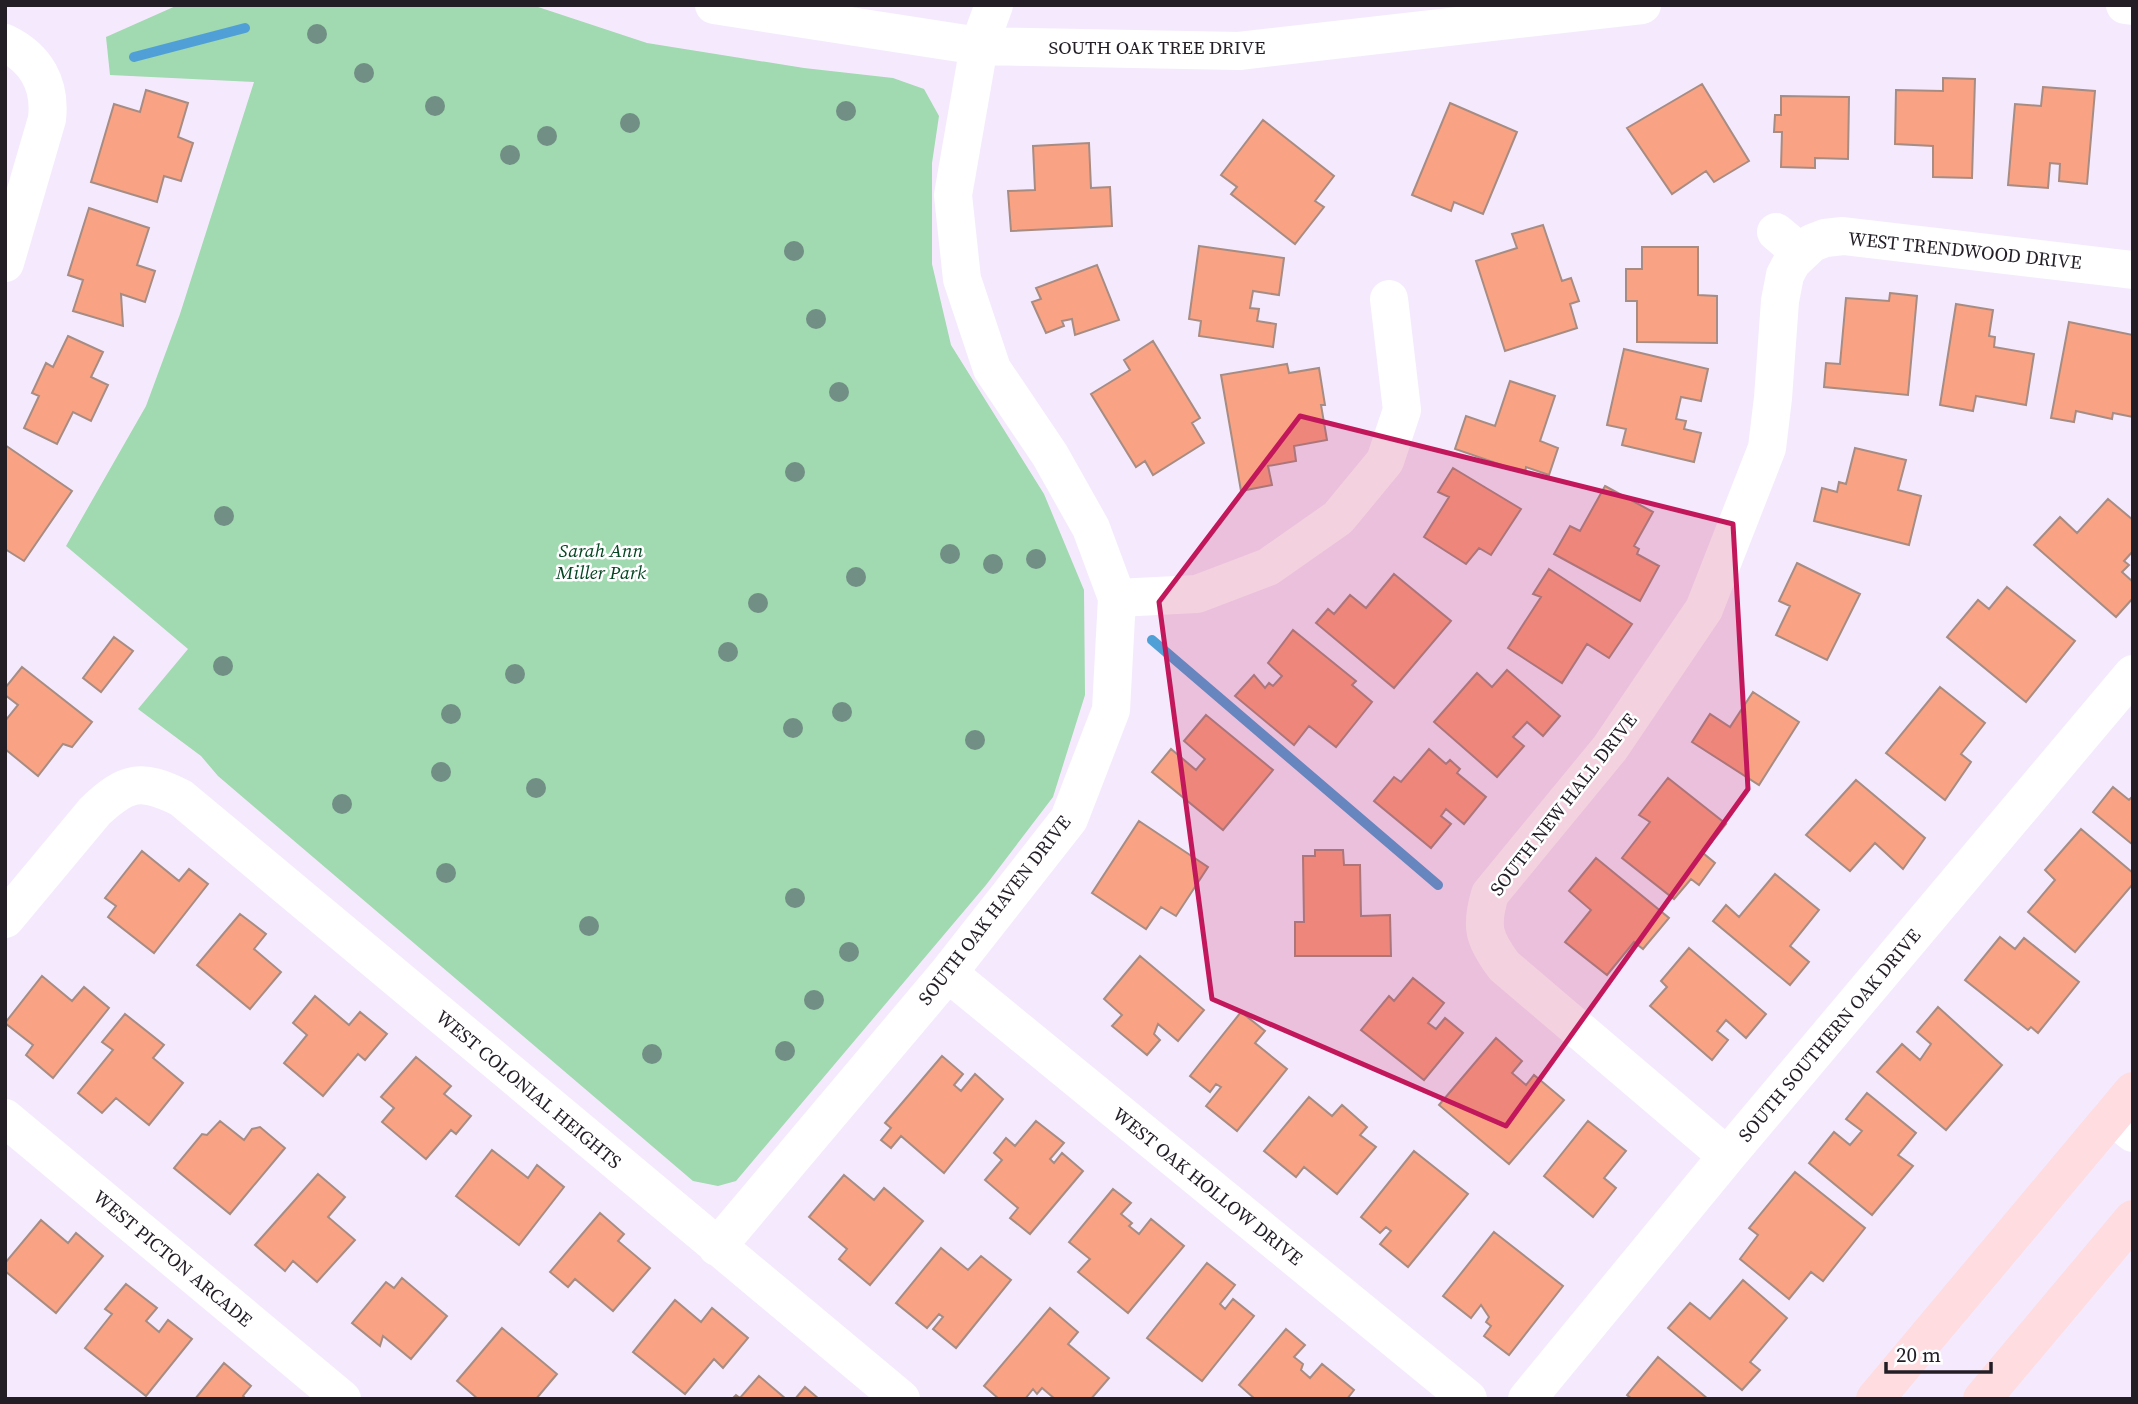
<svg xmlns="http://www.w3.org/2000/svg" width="2138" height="1404" font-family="'Source Serif 4',serif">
  <rect width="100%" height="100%" fill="#f5eafd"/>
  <path fill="#a1d9b0" d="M178 5H532L647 43 804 68 893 78 924 89 939 116 932 163V264L951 345 1044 494 1084 590 1085 695 1053 797 986 885 736 1181 718 1186 693 1181 218 776 201 756 138 709 188 649 66 546 146 406 180 314 254 82 110 75 106 37Z"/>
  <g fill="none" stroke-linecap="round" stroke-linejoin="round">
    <path stroke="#50a0d7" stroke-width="10" d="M134 57 245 28
      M1152 640 1438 885"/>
  </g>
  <path fill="#faa284" stroke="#a78c83" stroke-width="2" d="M1943 78 1975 79 1972 178 1933 177V146L1895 144 1896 90 1943 91Z
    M1702 84 1749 161 1714 182 1706 171 1672 194 1627 128Z
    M2043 87 2095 91 2087 184 2059 181 2060 164 2050 163 2048 188 2008 185 2015 104 2041 106Z
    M146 90 188 103 178 137 193 143 181 181 164 176 157 202 91 182 114 104 140 112Z
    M1781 96 1849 97 1848 159 1815 158V168L1781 167 1782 132H1774L1775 115H1781Z
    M1450 103 1517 132 1483 214 1454 202 1451 211 1412 195Z
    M1263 120 1334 176 1315 201 1324 207 1295 244 1231 194 1237 187 1221 175Z
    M1089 143 1091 188 1110 187 1112 226 1011 231 1008 191 1035 190 1033 146Z
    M89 208 149 228 137 265 155 271 145 302 121 294 123 326 73 311 83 280 68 275Z
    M1543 225 1562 281 1571 278 1579 301 1570 304 1577 328 1505 351 1476 261 1517 248 1512 234Z
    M1199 246 1284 258 1279 295 1253 291 1250 308 1259 309 1257 321 1276 324 1273 347 1199 336 1201 321 1189 319Z
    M1642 247H1698V295L1717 296V343L1637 342V301H1626V269H1642Z
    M1097 265 1119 320 1075 335 1072 319 1062 321 1064 326 1046 333 1032 302 1041 299 1036 288Z
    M1890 293 1917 296 1908 395 1824 387 1826 363 1840 364 1846 298 1889 301Z
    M1956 304 1993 310 1989 336 1995 337 1994 347 2034 354 2026 405 1976 396 1973 411 1940 405Z
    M2069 322 2133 335V417L2113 413 2112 419 2076 411 2074 422 2051 418Z
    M68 336 103 352 91 377 108 385 91 421 73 412 57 444 24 428 39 396 32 393 46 363 53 367Z
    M1153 341 1200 418 1192 423 1204 443 1153 475 1145 461 1136 467 1091 394 1130 370 1124 360Z
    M1624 349 1708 369 1701 401 1681 397 1676 419 1686 421 1684 429 1701 433 1694 462 1622 445 1626 429 1607 425Z
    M1287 364 1289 373 1319 368 1325 405H1321L1327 440 1294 446 1296 461 1268 466 1272 485 1241 491 1221 375Z
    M1510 381 1555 396 1540 441 1558 448 1549 475 1526 467 1525 473 1455 449 1466 416 1495 426Z
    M5 445 72 491 24 561 5 549Z
    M1855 448 1906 460 1898 490 1921 496 1909 545 1814 521 1822 488 1837 492 1839 482 1846 484Z
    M1453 468 1521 509 1491 555 1479 548 1466 564 1424 537 1449 497 1438 492Z
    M1605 486 1653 512 1634 546 1639 549 1637 554 1659 566 1640 601 1554 554 1570 526 1580 531Z
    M2108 499 2133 520V551L2124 561 2129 565 2122 572 2133 582V598L2116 617 2034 545 2060 517 2077 533Z
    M1797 563 1860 594 1827 660 1776 635 1790 606 1779 601Z
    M1549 569 1632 624 1609 658 1587 644 1562 683 1508 648 1541 597 1533 594Z
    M1394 574 1451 621 1394 688 1316 623 1328 609 1334 614 1350 595 1366 608Z
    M2007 587 2075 641 2026 702 1947 637 1978 600 1989 609Z
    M1293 630 1356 681 1352 685 1372 702 1336 747 1309 726 1294 745 1235 696 1254 675 1265 688 1269 683 1273 686 1282 676 1268 663Z
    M114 637 133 651 101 692 83 678Z
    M22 667 92 722 72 747 63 744 38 776 5 749V721L18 705 5 695V688Z
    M1507 670 1560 716 1543 736 1527 722 1513 737 1524 746 1497 777 1434 722 1477 673 1492 687Z
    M1940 687 1985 723 1961 754 1971 762 1945 800 1886 753Z
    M1753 692 1799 722 1759 785 1692 742 1710 714 1730 727Z
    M1206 715 1273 770 1223 830 1152 772 1171 749 1196 770 1205 759 1184 741Z
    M1429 749 1446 764 1450 760 1460 769 1457 773 1486 797 1464 824 1446 809 1441 816 1451 824 1431 848 1374 801 1394 777 1401 782Z
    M1668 778 1726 824 1703 853 1715 863 1699 885 1691 879 1674 899 1622 858 1650 822 1639 815Z
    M1856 780 1925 838 1903 869 1875 843 1850 871 1806 835Z
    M2113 787 2129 800 2133 796V845L2093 812Z
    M1139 821 1208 867 1176 916 1161 907 1146 929 1092 893Z
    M2081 829 2133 873V884L2075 952 2028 912 2055 880 2045 870Z
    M1315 850H1343L1344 865H1360L1361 916 1390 915 1391 956H1295V922H1304L1303 856H1315Z
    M142 851 179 881 189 869 208 884 154 953 108 917 116 906 105 898Z
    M1596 858 1669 918 1643 949 1634 942 1607 975 1565 942 1591 910 1569 891Z
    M1775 874 1819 910 1790 946 1809 962 1790 985 1713 921 1726 905 1739 917Z
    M240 914 266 934 254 949 281 972 250 1009 197 965Z
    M2000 937 2015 949 2024 938 2079 982 2038 1033 2031 1027 2028 1030 1965 980Z
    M1689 948 1766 1014 1746 1038 1726 1020 1717 1031 1728 1040 1712 1060 1650 1006 1667 987 1661 981Z
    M1140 956 1204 1010 1178 1041 1158 1024 1154 1034 1160 1040 1147 1055 1112 1026 1122 1015 1104 999Z
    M42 976 72 1001 84 987 109 1008 53 1078 26 1055 33 1045 5 1023Z
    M1413 978 1444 1003 1428 1023 1436 1029 1445 1018 1463 1033 1424 1080 1361 1030 1389 996 1394 1001Z
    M315 996 349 1025 360 1012 387 1034 365 1060 358 1054 323 1096 284 1063 307 1035 293 1023Z
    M1938 1007 2002 1065 1946 1130 1877 1072 1902 1044 1920 1060 1931 1044 1917 1032Z
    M1241 1012 1265 1031 1255 1043 1287 1069 1237 1131 1206 1106 1221 1087 1216 1084 1210 1092 1190 1076Z
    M125 1014 164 1045 153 1058 183 1083 149 1125 116 1098 102 1113 78 1093 113 1050 102 1042Z
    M1496 1038 1522 1061 1512 1073 1526 1085 1534 1075 1564 1100 1509 1164 1439 1105Z
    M942 1056 963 1074 954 1085 961 1091 975 1074 1003 1099 944 1173 901 1136 891 1148 881 1140 891 1128 885 1123Z
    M416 1057 451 1086 444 1094 471 1116 456 1134 451 1130 426 1159 382 1122 394 1108 381 1097Z
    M1867 1093 1916 1133 1898 1155 1913 1166 1872 1215 1809 1163 1834 1132 1850 1145 1862 1131 1846 1119Z
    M1309 1097 1332 1116 1342 1105 1367 1127 1360 1135 1376 1147 1337 1194 1304 1167 1296 1177 1264 1151Z
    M220 1121 244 1140 252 1129 260 1127 285 1148 230 1214 174 1168 202 1134 207 1135Z
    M1036 1121 1064 1143 1050 1159 1054 1163 1062 1153 1083 1171 1030 1234 1010 1218 1018 1208 985 1180 1002 1160 994 1153 1006 1138 1015 1146Z
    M1588 1121 1626 1151 1604 1178 1616 1188 1593 1217 1544 1176Z
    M492 1150 528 1178 537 1165 564 1187 519 1245 456 1196Z
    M1414 1151 1468 1194 1408 1267 1380 1244 1391 1231 1386 1227 1380 1233 1361 1217Z
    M1795 1172 1865 1228 1823 1281 1811 1272 1789 1299 1740 1259 1758 1235 1749 1228Z
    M318 1174 345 1197 328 1217 355 1240 317 1282 293 1261 285 1271 255 1245Z
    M844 1175 874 1200 884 1188 923 1221 870 1285 839 1259 847 1249 809 1217Z
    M1113 1189 1131 1203 1121 1214 1132 1223 1129 1226 1139 1234 1151 1219 1184 1246 1128 1313 1078 1272 1090 1259 1069 1242Z
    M600 1213 624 1234 618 1241 650 1268 613 1311 575 1279 568 1287 550 1272Z
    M41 1220 68 1243 76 1233 103 1256 56 1313 5 1271V1263Z
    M1494 1232 1563 1286 1509 1355 1484 1336 1491 1326 1486 1322 1489 1317 1481 1305 1471 1318 1443 1296Z
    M941 1248 968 1270 981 1256 1011 1280 956 1348 933 1329 943 1317 939 1314 927 1328 896 1303Z
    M1207 1263 1235 1285 1220 1304 1225 1309 1233 1299 1254 1316 1202 1381 1147 1338Z
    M402 1278 447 1316 411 1359 383 1336 380 1346 352 1323 386 1282 394 1288Z
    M1743 1280 1787 1318 1750 1362 1760 1370 1742 1390 1668 1328 1690 1303 1710 1319Z
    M126 1284 157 1308 146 1321 159 1332 168 1320 192 1339 146 1396 85 1348 112 1314 105 1309Z
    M675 1300 701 1322 712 1308 748 1338 723 1368 714 1359 685 1394 633 1352Z
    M1050 1308 1078 1332 1068 1344 1109 1378 1091 1399H1055L1042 1388 1037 1394 1033 1389 1025 1399H999L984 1386Z
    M502 1328 557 1374 536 1399H478L457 1381Z
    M1286 1329 1305 1345 1294 1357 1303 1364 1301 1370 1310 1378 1322 1364 1354 1390 1347 1399H1255L1239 1385Z
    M1658 1357 1708 1399H1632L1627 1395Z
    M224 1363 251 1386 243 1396 246 1399H195Z
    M759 1376 786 1399H732L736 1395 740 1398Z
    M805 1387 819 1399H795Z"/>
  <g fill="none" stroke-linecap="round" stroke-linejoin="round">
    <path stroke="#fff" stroke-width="38" d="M714 5 979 46 1239 51 1642 5
      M2125 5 2133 6
      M5 43C36 58 51 84 47 119L5 263
      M1776 232 1801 253
      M1117 598 1197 594 1268 567 1338 518 1385 461 1402 410 1389 299
      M5 919 95 811C127 781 141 778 181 798L901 1399
      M948 973 1468 1399
      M2112 1116 2133 1133
      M5 1118 342 1399
      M1727 1156 1504 966C1484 939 1480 927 1490 894L1610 748 1704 609 1767 448 1773 398 1780 301 1785 275 1792 262 1812 243 1825 238 1843 236 2133 270
      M717 1247 948 973 1069 819 1111 710 1117 598 1091 528 1050 455 992 369 962 279 953 195 979 46 994 5
      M1527 1399 1727 1156 2133 674"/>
    <path stroke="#fedce0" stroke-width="38" d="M1875 1399 2133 1091
      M1982 1399 2133 1219"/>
  </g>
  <g fill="#718f85">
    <circle cx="317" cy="34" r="10"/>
    <circle cx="364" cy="73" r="10"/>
    <circle cx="435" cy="106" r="10"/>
    <circle cx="846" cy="111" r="10"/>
    <circle cx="630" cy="123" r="10"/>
    <circle cx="547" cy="136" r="10"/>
    <circle cx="510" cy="155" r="10"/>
    <circle cx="794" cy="251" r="10"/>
    <circle cx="816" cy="319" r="10"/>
    <circle cx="839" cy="392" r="10"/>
    <circle cx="795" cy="472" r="10"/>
    <circle cx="224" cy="516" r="10"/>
    <circle cx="950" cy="554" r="10"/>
    <circle cx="1036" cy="559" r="10"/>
    <circle cx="993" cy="564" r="10"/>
    <circle cx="856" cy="577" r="10"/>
    <circle cx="758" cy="603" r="10"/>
    <circle cx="728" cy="652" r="10"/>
    <circle cx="223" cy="666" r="10"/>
    <circle cx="515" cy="674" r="10"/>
    <circle cx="842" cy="712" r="10"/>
    <circle cx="451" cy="714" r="10"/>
    <circle cx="793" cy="728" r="10"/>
    <circle cx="975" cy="740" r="10"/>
    <circle cx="441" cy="772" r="10"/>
    <circle cx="536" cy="788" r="10"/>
    <circle cx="342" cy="804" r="10"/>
    <circle cx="446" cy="873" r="10"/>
    <circle cx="795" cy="898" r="10"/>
    <circle cx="589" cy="926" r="10"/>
    <circle cx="849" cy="952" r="10"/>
    <circle cx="814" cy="1000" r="10"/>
    <circle cx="785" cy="1051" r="10"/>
    <circle cx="652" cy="1054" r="10"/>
  </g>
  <path fill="#c2185b" fill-opacity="0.2" stroke="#c2185b" stroke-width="5" stroke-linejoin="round" d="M1300 416 1733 524 1748 789 1506 1126 1212 999 1159 602Z"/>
  <g text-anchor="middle" stroke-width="5" stroke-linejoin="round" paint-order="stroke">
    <g font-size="19" fill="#231e26" stroke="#fff">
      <text x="1157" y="54">SOUTH OAK TREE DRIVE</text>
      <text transform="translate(1965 250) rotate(6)" y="7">WEST TRENDWOOD DRIVE</text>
      <text transform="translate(1563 804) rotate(-52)" y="7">SOUTH NEW HALL DRIVE</text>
      <text transform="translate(994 910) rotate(-52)" y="7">SOUTH OAK HAVEN DRIVE</text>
      <text transform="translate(1829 1035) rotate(-50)" y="7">SOUTH SOUTHERN OAK DRIVE</text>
      <text transform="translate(529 1089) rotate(40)" y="7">WEST COLONIAL HEIGHTS</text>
      <text transform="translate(1208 1186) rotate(39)" y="7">WEST OAK HOLLOW DRIVE</text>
      <text transform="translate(173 1258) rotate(40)" y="7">WEST PICTON ARCADE</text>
    </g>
    <g font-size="19" font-style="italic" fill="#054522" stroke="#fff">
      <text x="601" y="557">Sarah Ann<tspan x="601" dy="22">Miller Park</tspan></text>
    </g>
  </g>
  <rect width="2138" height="1404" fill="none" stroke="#231e26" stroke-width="14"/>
  <path d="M1886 1362v10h105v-10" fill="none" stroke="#231e26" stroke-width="3.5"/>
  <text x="1896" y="1362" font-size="21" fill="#231e26" stroke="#ffffff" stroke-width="5" paint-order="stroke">20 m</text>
</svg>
